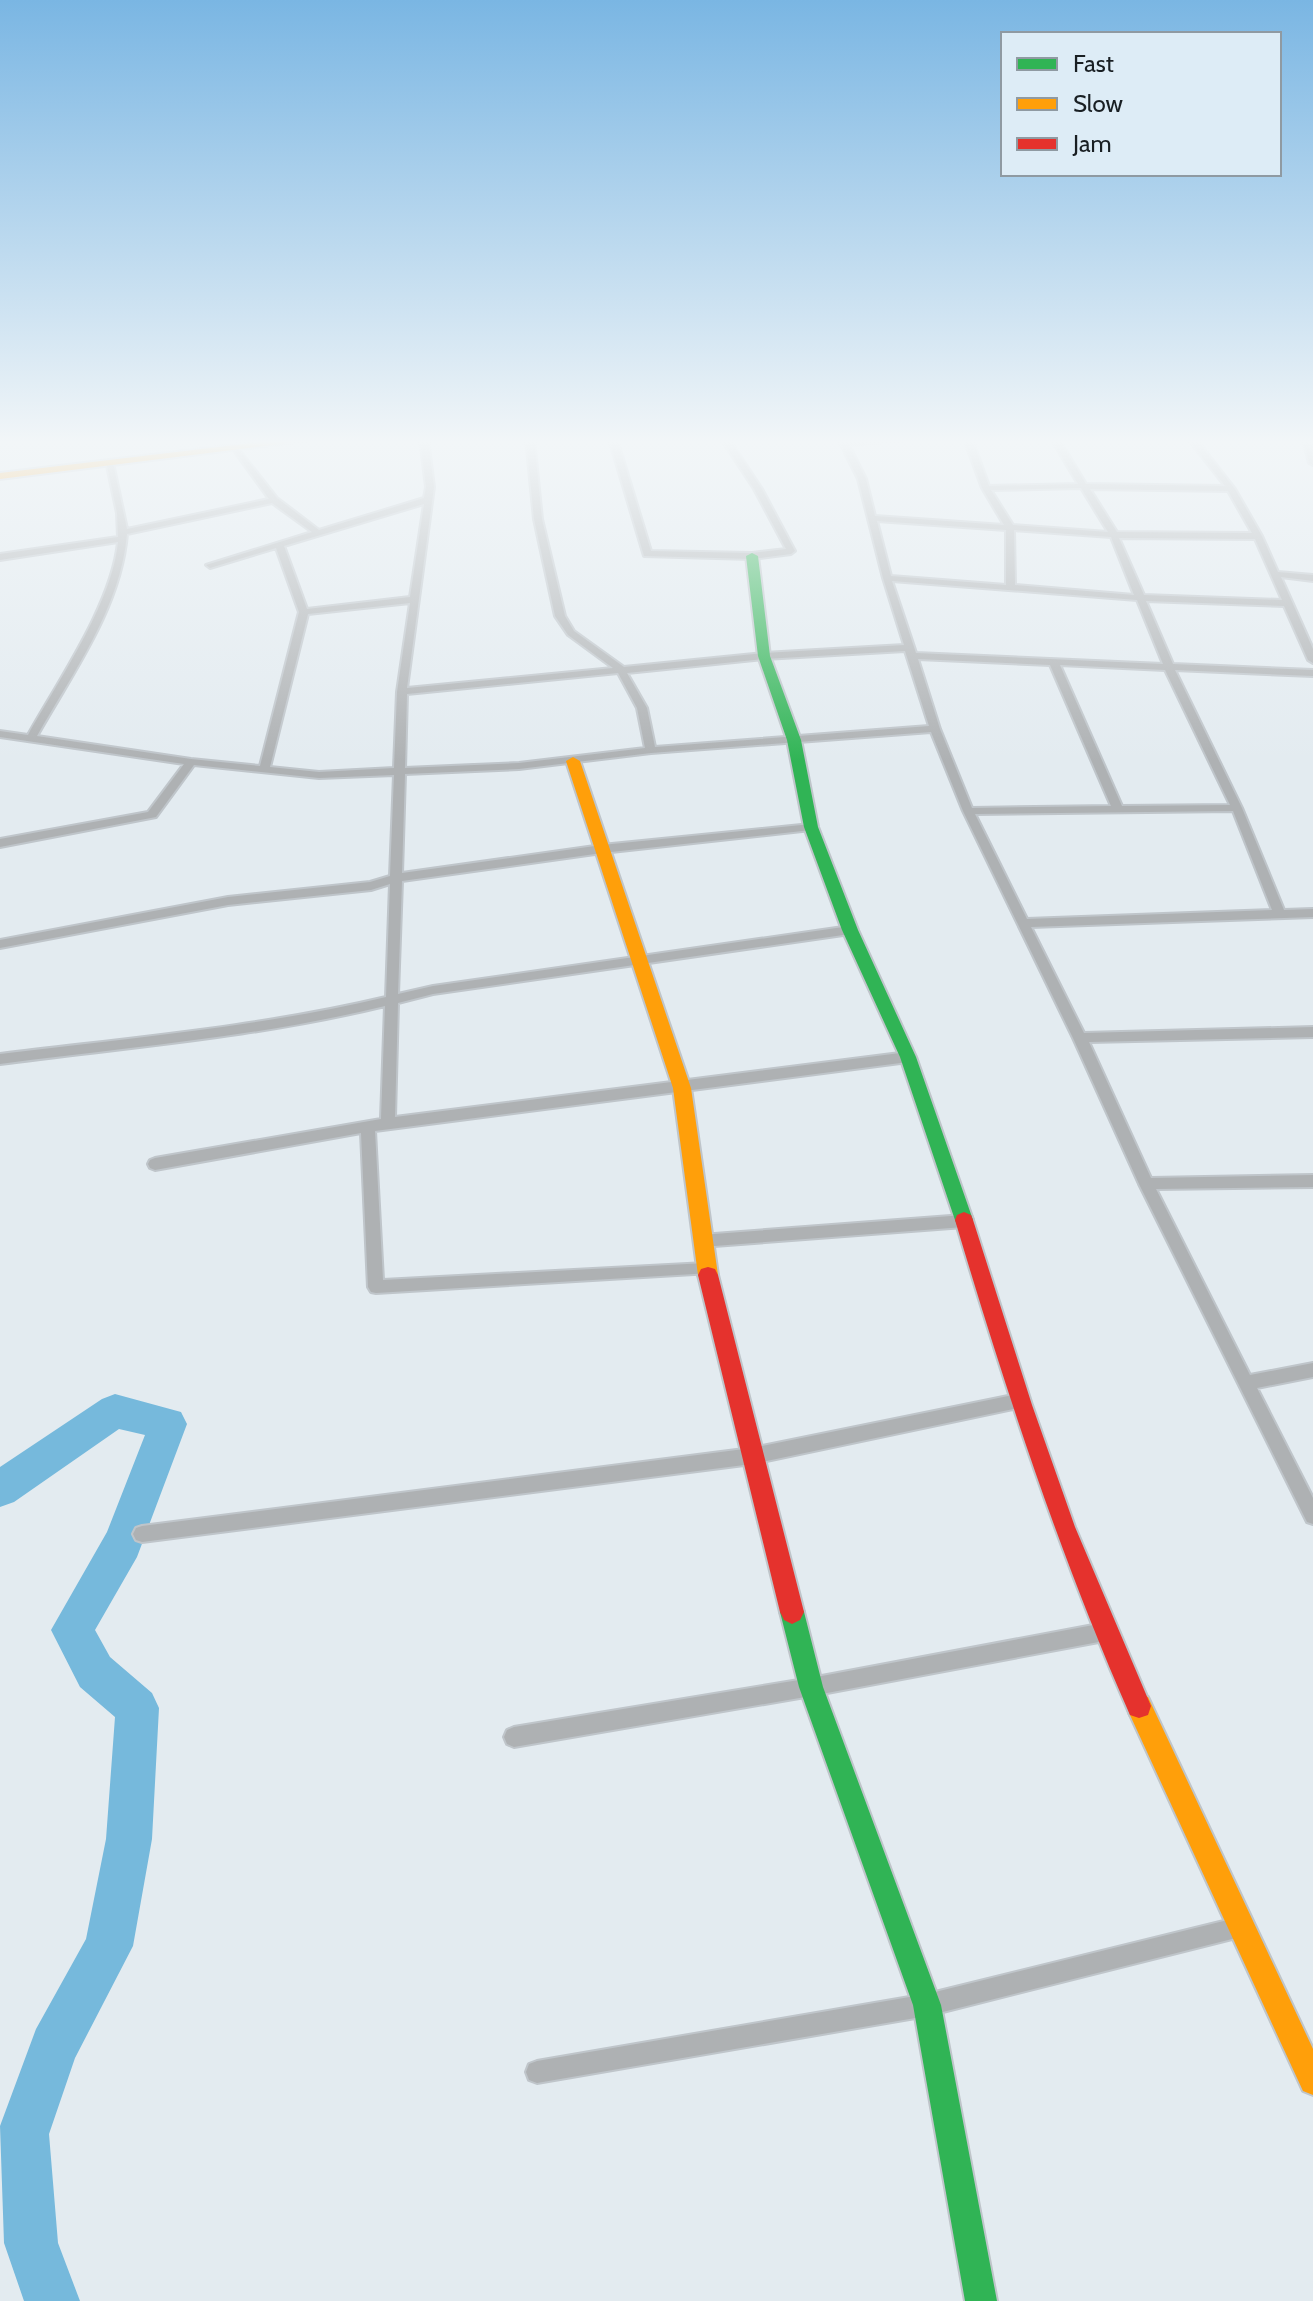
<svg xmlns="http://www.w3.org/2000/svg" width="1313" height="2301" font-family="Cabin,sans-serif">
  <rect width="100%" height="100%" fill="#e3ebf0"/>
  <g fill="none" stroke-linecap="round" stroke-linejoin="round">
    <path fill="#76b9dc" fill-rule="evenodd" d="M115 1394 181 1412 187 1424 137 1557 95 1630 110 1657 152 1693 159 1708 152 1839 133 1946 75 2058 49 2134 58 2243 80 2301H24L4 2243 0 2126 36 2029 86 1939 106 1839 115 1717 80 1687 51 1630 107 1532 145 1435 119 1429 14 1502 0 1507V1467L102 1399Z"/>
    <g stroke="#bfc5ca" stroke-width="4">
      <path id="street" d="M420 439H428L434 487 407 688 613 668 568 635 555 616 534 519 526 439H534L542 519 565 616 574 631 624 667 764 653 904 645 883 578 858 479 838 439H914L849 445 866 479 875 516 1004 525 982 488 964 439H972L989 486 1078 484 1051 439H1059L1086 484 1225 486 1188 439H1196L1235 489 1262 536 1278 572 1313 575V581L1281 577 1313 649V663L1308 660 1284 606 1146 601 1173 664 1313 670V676L1175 670 1242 808 1284 910 1313 909V917L1031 927 1084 1033 1313 1027V1037L1089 1042 1151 1178 1313 1175V1187L1156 1189 1250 1375 1313 1363V1377L1257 1388 1313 1498V1524L1307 1522 1139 1184 1073 1038 963 811 931 732 651 753 519 769 405 774 402 873 602 845 811 824 817 827 811 830 602 853 402 881 398 994 433 986 850 926 854 927 856 930 854 933 850 934 433 994 398 1003 395 1117 908 1052 913 1054 915 1057 908 1062 375 1131 383 1280 706 1263 711 1265 714 1269 711 1273 376 1293 371 1292 368 1287 361 1133 155 1170 150 1168 148 1164 150 1160 155 1158 381 1119 385 1006C259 1037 129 1047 0 1064V1054C129 1038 260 1027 386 997L390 884 371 890 228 905 0 948V940L228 897 370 882 390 876 394 775 319 778 194 765 156 817 0 847V839L148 812 184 764 0 737V731L28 735C58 681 112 604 118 542L0 560V554L118 537 117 513 106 461 113 463 127 529 269 499 232 448 236 446 277 498 319 530 424 498 426 487ZM1081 488 1108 532 1013 525 991 490ZM1090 489 1228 491 1252 533 1117 532ZM272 503 312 532 206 565 210 568 276 548 299 612 260 766 191 759 37 736C72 674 121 607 127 534ZM424 504 410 597 307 609 284 546ZM877 521 1006 530V585L891 576ZM1014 530 1111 537 1134 595 1015 585ZM1119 538 1255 539 1282 600 1144 595ZM892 581 1137 600 1163 664 916 653ZM410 603 397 692 394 768 319 772 270 767 308 614ZM905 651 929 726 655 747 647 708 627 673 764 659ZM918 659 1050 665 1111 806 972 808 940 729ZM1060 665 1165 670 1230 805 1122 806ZM618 673 637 708 645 748 519 763 405 768 407 694ZM1233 811 1272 910 1027 919 975 814Z
        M609 439H617L651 551 752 553 786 549 754 489 721 439H729L762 489 795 551 791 554 752 559 644 556Z
        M1303 439H1311L1313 465 1309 463Z
        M964 1215 969 1217 971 1221 969 1225 964 1227 701 1247 696 1245 694 1241 696 1237 701 1235Z
        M1018 1394 1024 1396 1026 1401 1024 1406 1018 1408 752 1464 142 1542 136 1540 133 1534 136 1528 142 1526 752 1448Z
        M1104 1623 1110 1626 1113 1632 1110 1638 1104 1641 811 1696 514 1747 507 1744 504 1737 507 1730 514 1727 811 1678Z
        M1240 1917 1247 1920 1250 1927 1247 1934 1240 1937 927 2016 537 2083 529 2080 526 2072 529 2064 537 2061 927 1994Z"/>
    </g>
    <g stroke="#bfc5ca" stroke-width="4">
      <path id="fast" d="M752 553 758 556 770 656 801 740 818 827 858 930 916 1057 973 1220 971 1225H957L955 1220 900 1057 842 930 804 827 787 740 758 656 746 556Z
        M792 1600 800 1604 804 1612 823 1687 941 2005 997 2301H965L913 2005 799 1687 780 1612 784 1604Z"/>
    </g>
    <g stroke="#bfc5ca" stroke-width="4">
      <path id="slow" d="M285 439H319L0 479V473Z
        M573 757 580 761 691 1088 718 1275 715 1281 708 1283 701 1281 698 1275 673 1088 566 761Z
        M1139 1694 1148 1697 1313 2049V2095L1303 2091 1130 1715 1127 1706 1130 1697Z"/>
    </g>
    <g stroke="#bfc5ca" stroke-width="4">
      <path id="jam" d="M964 1212 971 1215 973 1220 1032 1405 1075 1527 1151 1706 1148 1715 1139 1718 1130 1715C1059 1554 1005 1388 955 1220L957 1215Z
        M708 1267 715 1269 718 1275 804 1612 800 1620 792 1624 784 1620 780 1612 698 1275 701 1269Z"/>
    </g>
    <use href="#street" fill="#aeb1b3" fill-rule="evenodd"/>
    <use href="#fast" fill="#30b455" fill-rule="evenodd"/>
    <use href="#slow" fill="#ff9f0a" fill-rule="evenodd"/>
    <use href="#jam" fill="#e5322d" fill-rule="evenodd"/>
  </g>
  <linearGradient id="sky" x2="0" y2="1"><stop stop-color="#7ab6e3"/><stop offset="0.58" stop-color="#f2f6f8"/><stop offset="1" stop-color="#f2f6f8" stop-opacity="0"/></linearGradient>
  <rect width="1313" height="762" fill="url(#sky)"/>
  <rect x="1001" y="32" width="280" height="144" fill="#ddecf6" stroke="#8f9aa2" stroke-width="2"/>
  <rect x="1017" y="58" width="40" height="12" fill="#30b455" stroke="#8f9aa2" stroke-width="2"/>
  <text x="1073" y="72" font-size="24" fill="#191f23">Fast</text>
  <rect x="1017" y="98" width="40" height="12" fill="#ff9f0a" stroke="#8f9aa2" stroke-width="2"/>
  <text x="1073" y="112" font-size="24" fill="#191f23">Slow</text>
  <rect x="1017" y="138" width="40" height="12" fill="#e5322d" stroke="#8f9aa2" stroke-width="2"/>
  <text x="1073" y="152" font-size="24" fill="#191f23">Jam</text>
</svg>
